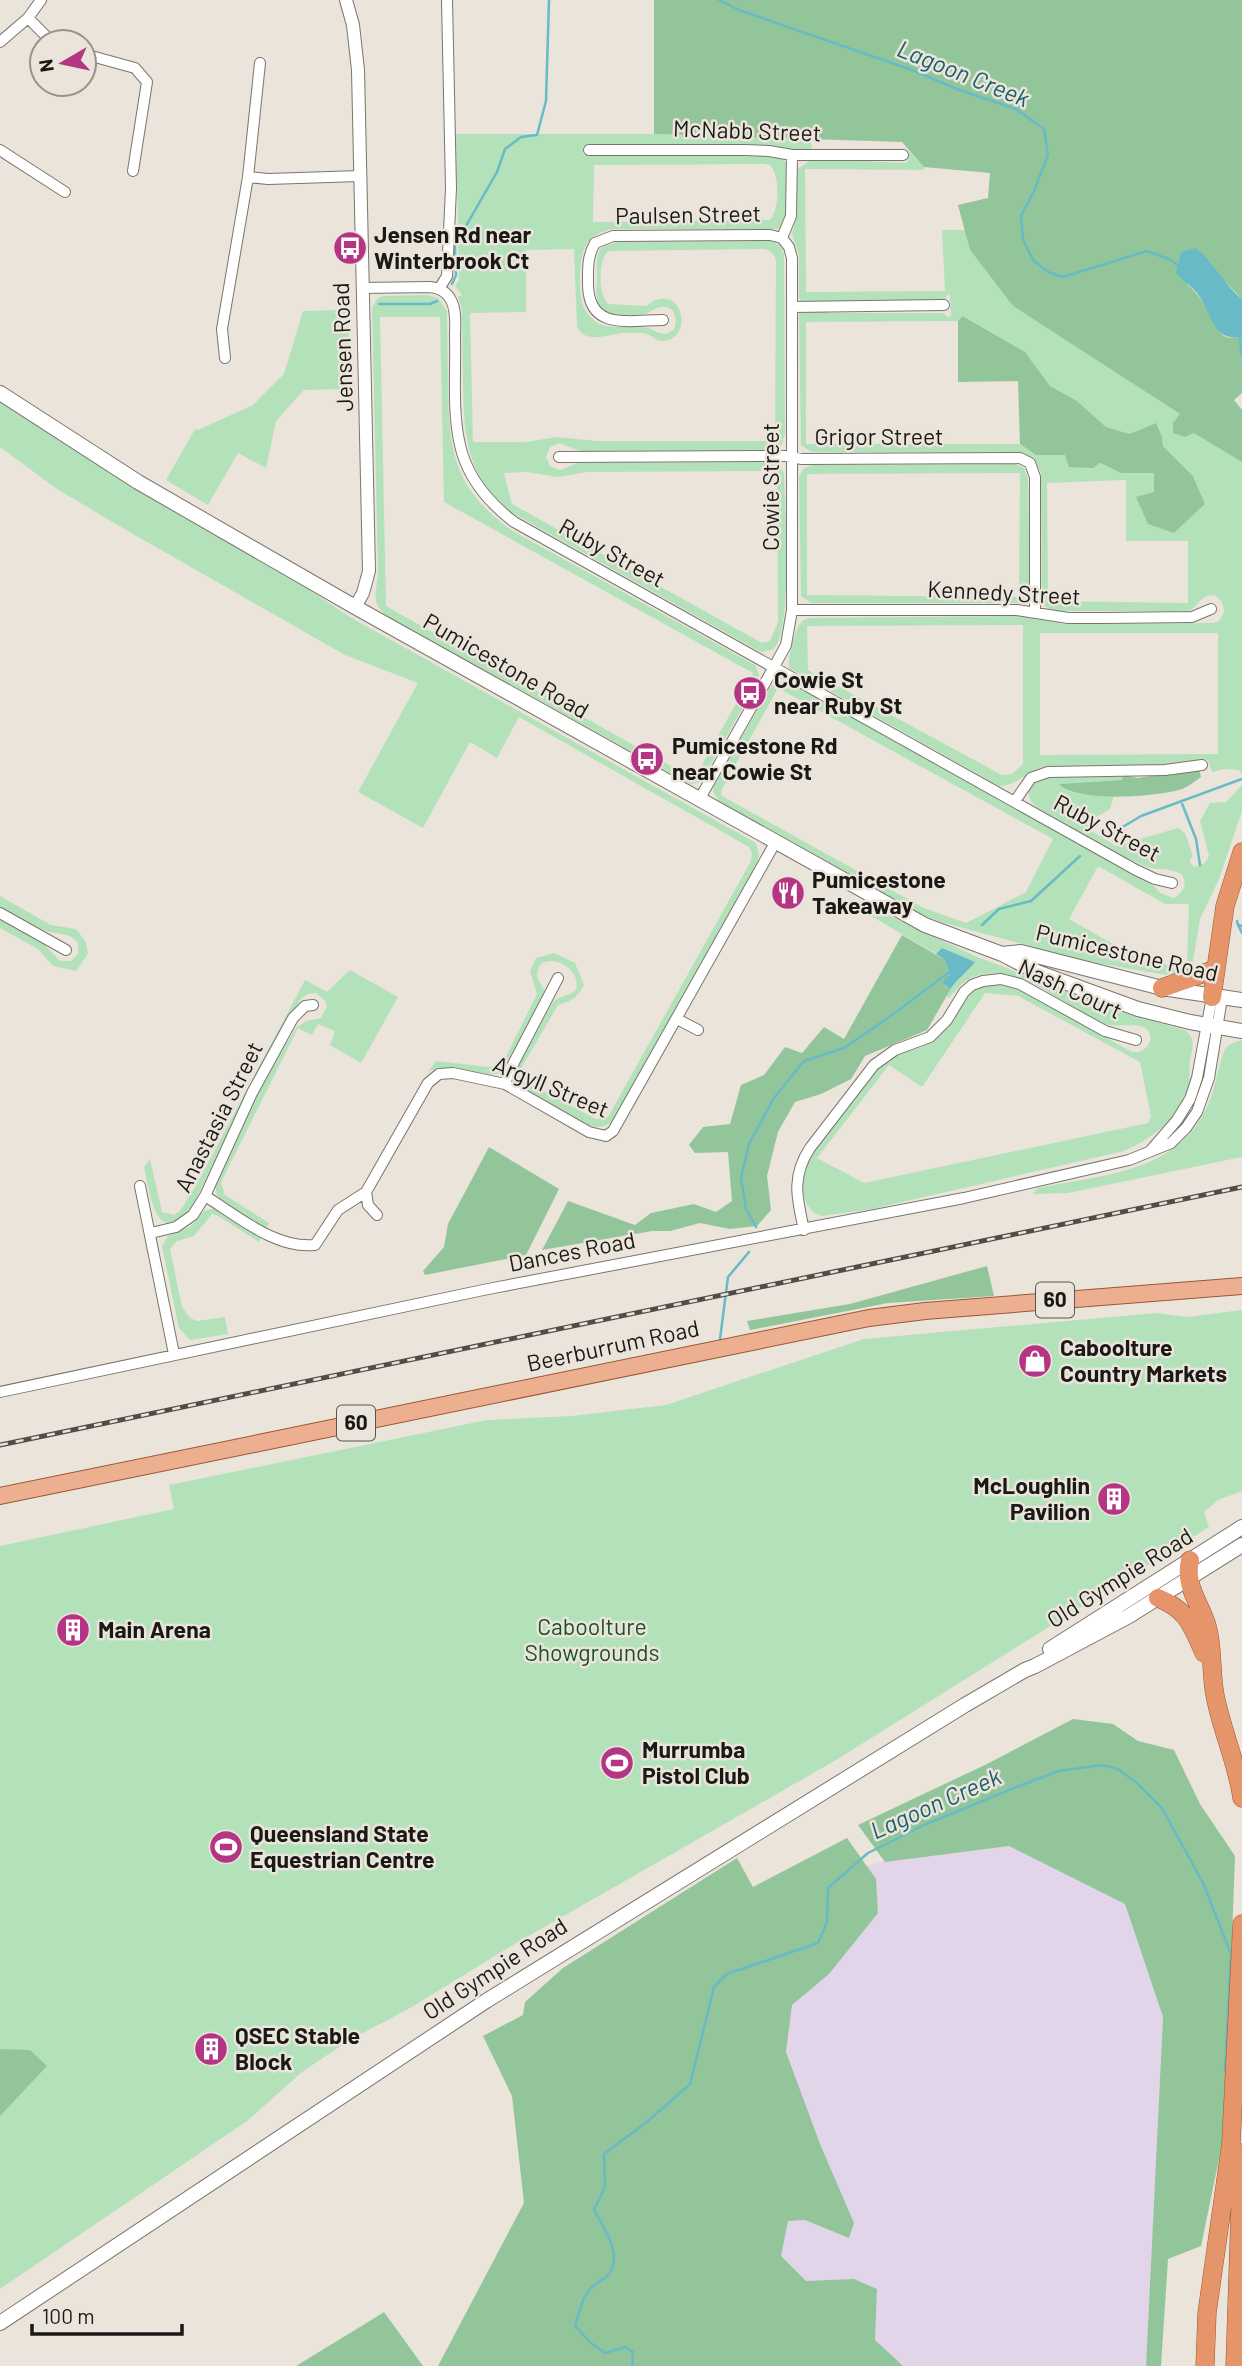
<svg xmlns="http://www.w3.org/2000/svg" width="1242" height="2366" font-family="Barlow,sans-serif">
  <rect width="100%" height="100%" fill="#eae4db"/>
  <path fill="#e3d5e9" d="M1009 1846 1125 1904 1163 2017 1146 2366H739L747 1897 893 1859Z"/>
  <path fill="#b3e2ba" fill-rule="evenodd" d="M456 134H654L811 139 812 152 583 146V155H765L782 158 786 162C789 177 791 218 779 229H613C603 231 595 234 589 241 578 252 578 291 583 305 585 312 590 317 596 322 610 331 629 324 644 327 657 329 662 340 674 329 678 318 675 305 660 307 655 308 650 312 645 314 633 316 606 317 599 305 595 298 597 286 597 278 597 267 595 256 602 247L617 242 770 241 780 245 784 254 785 433 782 444 774 450 580 451 559 443 550 447 546 457 550 466 560 470 578 463 773 462 779 465 784 473C785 507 793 627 774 649L762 652 757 650 516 515C468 482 464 440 463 386 463 360 462 335 462 310L458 297 462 295 455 286 459 280ZM763 164 770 165C780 176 780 208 770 220L593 222 594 165ZM574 249 577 327 582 334C598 341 609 334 625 333 631 333 642 332 647 334 653 336 655 341 662 341 697 340 681 277 646 306L608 304C598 294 598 261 608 251L764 249C771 251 774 253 776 261L775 435 765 441H597L557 437 526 442H473L470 313 526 312V250ZM768 471 776 477 777 483 778 622 770 641 762 643 512 504 504 473 527 472 557 477 588 472Z
    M909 151 924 167V170L805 169 806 292 945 291 942 230H965L970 250 1013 306 1180 414 1194 432 1242 462V775L1239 770 1225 769 1212 772 1208 760H1195L1173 765 1048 766C1028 769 1018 786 999 786L789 668C787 660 795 630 800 624 803 619 805 620 809 618L1020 616 1063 624 1213 623 1219 621 1224 612C1224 602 1217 591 1205 597 1197 601 1197 609 1187 611H1059L1049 609 1045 606 1042 596 1041 472 1033 459 1017 452H812L801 445 799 314 806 310 830 313H944L947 317 951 316 950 295H947L945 300 802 302 799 298V255L792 234 795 222 798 169 812 159 907 163ZM964 316 1025 352 1050 386 1077 401 1106 427 1130 434 1162 437 1163 446 1193 476 1205 504 1174 533 1136 498 1154 492 1155 473H1121L1099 463 1065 454 1036 455 1020 444H806V322L958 321ZM1126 480V541H1188V603L1048 601 1047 483ZM1023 625V764L1012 774 1002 775 808 670 807 626ZM1040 633H1218V754L1040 755Z
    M428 295 438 298 447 311C447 337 448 362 448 388 449 453 455 489 511 530L755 665 759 675 758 680 701 782 690 784 388 617C369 601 377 593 378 572L372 308 377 299 382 296ZM380 317H440L444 502 753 673 694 779 386 606Z
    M348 310 350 389 304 390 276 421 266 468 238 453 208 505 166 480 195 429 198 430 253 405 284 374 303 311Z
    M0 401 136 489 302 585 348 616 756 843 759 855 756 866 614 1120C606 1127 600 1128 591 1126L521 1086 515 1077 517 1067 553 1002C559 995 569 997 576 990 581 972 559 956 542 963 533 974 538 979 544 990L542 1002 500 1073C476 1080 452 1059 428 1072L436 1061 489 1067 502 1065 537 994 530 971 536 958 554 953 575 963 584 985C577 998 572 1001 558 1005L519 1072 521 1080 596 1119 608 1117 751 861 752 853 749 847 519 717 497 758 470 742 423 828 358 792 418 683 345 655 126 530 57 489 0 447Z
    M1015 464 1024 468 1028 479 1030 588 1028 594 1021 603H811L801 596 799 476 804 468 813 465ZM1020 473 1019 597 807 595V474Z
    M782 681 788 682 1154 886 1160 893 1174 898C1183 892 1189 884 1181 874 1170 867 1156 871 1144 866 1108 850 1074 828 1040 809 1030 802 1025 796 1032 784L1047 776 1123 775V780L1059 784C1070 797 1098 795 1114 796L1110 809 1093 819 1090 830 1116 846 1178 828 1185 833 1193 856 1189 861 1194 867 1205 863 1209 856 1200 821 1210 803 1226 802 1242 785V811L1219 879 1200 919 1191 972 1166 975 1085 961 941 922 923 915 719 801 713 792 714 786 770 688 775 683ZM778 688 1053 839 1026 892 966 923 924 908 722 796 721 791ZM1098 866 1165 904H1189L1187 965 1148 964 1069 919Z
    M0 896 51 925 76 929 86 942 88 954 76 971 53 966 38 949 0 928V917L41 941 60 961H71L78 954V943C70 932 59 935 47 931 30 926 15 915 0 907Z
    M854 899 975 956 1127 1014 1185 1030C1197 1039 1192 1048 1190 1060 1189 1067 1190 1074 1189 1082 1181 1117 1155 1137 1124 1151L872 1209 822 1216C796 1209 801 1170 812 1151 830 1123 861 1088 883 1062L898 1054 921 1047 935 1039 960 1003 971 992 982 986 996 984 1022 991 1132 1052C1148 1054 1158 1035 1143 1027 1136 1023 1117 1027 1107 1025 1068 1009 1018 960 973 977 963 981 956 990 949 998L946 996 958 978 969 970 943 948 936 954 849 903ZM985 993 1018 996 1140 1062 1151 1116 1148 1123 864 1183 817 1158 889 1065 922 1087Z
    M350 970 398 997 361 1063 330 1045 335 1031 318 1024 312 1035 298 1028 221 1182 225 1195 269 1223 266 1228 221 1199 217 1195 215 1185 261 1086 296 1028 306 1021 321 1018 327 1006 325 1001 316 993 308 994 300 1000 254 1080 194 1203C157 1254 150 1195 144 1167L150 1159 162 1212 174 1215 180 1211 198 1182 305 980 327 992Z
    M1242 1040V1157L1068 1193 1032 1194 1038 1188C1101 1175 1177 1173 1207 1107 1216 1088 1217 1068 1225 1049L1230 1044Z
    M215 1208 262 1237 259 1242 218 1216 212 1214 194 1236 177 1241 170 1249 182 1307 190 1318 197 1321 225 1317 228 1334 190 1340 179 1328 162 1246 168 1236 190 1227 204 1211Z
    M1242 1310V1491L1218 1500 1204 1512 1209 1527 836 1760 513 1945 410 2008 348 2041 302 2072 247 2121 0 2289V1546L174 1509 169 1485 487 1420 572 1416 666 1405 864 1339 1156 1313 1187 1317Z"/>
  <path fill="#92c69a" d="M654 0H1242V299L1217 273 1187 284C1197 293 1204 303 1211 315 1220 331 1219 341 1242 337V393L1234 400 1242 410V462L1194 433 1185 437 1173 433V423L1180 414 1013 306 970 250 958 205 988 198 990 173 924 167 902 142 654 134Z
    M963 316 1025 352 1050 386 1077 401 1106 427 1130 434 1156 423 1162 437 1163 446 1193 476 1205 504 1174 533 1148 524 1136 497 1154 492V473H1121L1100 463 1093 468 1069 467 1065 455H1036L1020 444 1018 381 958 382V321Z
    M1199 768 1201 777C1195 781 1189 786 1182 789 1159 797 1075 803 1059 784L1122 780 1123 775 1138 778Z
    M902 935 945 960 950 975 945 986 950 990 927 1030 865 1056 851 1079 821 1094 795 1102 778 1132 767 1176 771 1210 757 1226 730 1229 700 1223 670 1231H652L542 1250 568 1201 635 1225 651 1213 694 1204 716 1212 732 1201 728 1152 695 1153 689 1145 703 1127 730 1124 741 1085 764 1075 785 1047 802 1053 824 1027 844 1039Z
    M489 1147 559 1189 526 1255 425 1275 423 1271 444 1247 448 1224Z
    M987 1266 994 1296 888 1303 750 1330 747 1321 850 1304Z
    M1073 1719 1113 1724 1138 1741 1174 1750 1200 1804 1235 1856 1225 2130 1201 2246 1168 2259 1161 2366H1146L1163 2017 1125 1904 1009 1846 885 1862 858 1825 987 1764Z
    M847 1838 876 1879 878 1913 829 1974 792 2005 786 2052 820 2144 854 2223 849 2238 805 2220 788 2221 781 2256 806 2281 854 2279 877 2289 875 2340 903 2366H438L524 2203 512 2096 483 2036 523 2015 525 2002 563 1968 737 1858 753 1887Z
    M0 2049 30 2050 47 2066 0 2116Z
    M384 2312 423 2366H296L373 2319Z"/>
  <path fill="#68bbc6" d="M1196 248C1214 263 1224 284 1242 299V337C1213 342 1213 316 1199 296 1194 288 1183 281 1176 273L1181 252Z
    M942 948 975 962C967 973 957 978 950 990L942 982 950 975 945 960 936 954Z"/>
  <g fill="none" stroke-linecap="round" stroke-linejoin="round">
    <path stroke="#68bbc6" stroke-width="2.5" d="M719 0 739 10 912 70 962 91 1016 109 1044 129 1048 155 1034 191 1021 216 1023 240 1033 260 1048 272 1063 277 1147 251 1171 260 1177 265
      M452 284 456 275 455 245 497 172 505 149 521 137 537 135 546 101 549 0
      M379 304H430L437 301
      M1239 334 1242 355
      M1181 801 1196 839 1200 865
      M1106 837 1141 816 1242 779
      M1237 921 1238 925 1242 926
      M982 925 999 909 1031 901 1080 856
      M1238 925 1242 933
      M756 1227 746 1209 741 1178 749 1144 774 1098 804 1061 844 1048 888 1018 952 970
      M720 1339 728 1277 749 1252
      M632 2366 633 2352 625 2347 605 2353 591 2343 575 2326C579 2315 581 2299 589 2290 594 2284 602 2281 607 2276 625 2258 604 2228 594 2210L605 2187 604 2154 648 2121 690 2084 714 1987 727 1974 818 1943 827 1922 828 1888 868 1853 924 1825 1019 1786 1059 1771 1102 1765 1118 1769 1137 1783 1162 1808 1203 1883 1231 1954 1225 2071H1227"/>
    <g stroke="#7a756d" stroke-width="12">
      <path id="minor" d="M28 18 52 42
        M0 42 28 18 41 0
        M84 54 135 68 147 82 133 171
        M0 150 65 192
        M589 150H745L769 151 792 155H903
        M248 177 268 179 360 176
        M782 238 791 216 792 155
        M362 288 430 287C439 288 447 292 451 300 457 311 455 326 455 337 456 372 452 411 460 445 467 477 488 502 514 522L1136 870 1155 879 1172 883
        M439 289 447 276 451 188 447 0
        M792 307 944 305
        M663 320C629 320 589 331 588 285 588 269 587 257 595 243L613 236 770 235 782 238
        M225 358 222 329 248 177 260 63
        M559 457 785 456 802 459 1020 458 1030 463 1035 477V612
        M792 610H1017L1068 618H1105L1192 617 1211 609
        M699 800 774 667 786 645 792 610V258L789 247 782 238
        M1015 801 1031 778 1048 772 1165 770 1202 765
        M0 913 66 950
        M677 1019 698 1030
        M505 1084 510 1070 558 978
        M1151 1150 1177 1120 1190 1099 1197 1078 1212 997
        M140 1186 174 1354
        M205 1196C238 1216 275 1249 315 1245L338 1210 366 1192
        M377 1215 368 1205 366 1192 428 1083 439 1074 453 1073 505 1084 589 1132 606 1136 613 1131 775 843
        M804 1230C797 1198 791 1177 810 1148L874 1065 895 1050 930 1037 947 1020 964 992 972 985 983 981 1001 979 1020 984 1105 1031 1136 1040
        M151 1233 176 1227 193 1215 205 1196 252 1093 293 1018 305 1006 313 1005
        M0 1392 488 1289 964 1198 1129 1160 1171 1143 1186 1128 1197 1112 1209 1078 1222 998"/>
    </g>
    <g stroke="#7a756d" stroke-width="14">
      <path id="tertiary" d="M346 0 353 25 358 70 369 571 363 593 355 607"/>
    </g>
    <g stroke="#7a756d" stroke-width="16">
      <path id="secondary" d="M0 393 138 482 355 607 925 925 1002 954 1037 972 1138 1009 1190 1022 1242 1031
        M1002 954 1021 952 1162 988 1242 1000
        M1050 1649 1242 1527
        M0 2323 486 2001 965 1705 1025 1670 1035 1666 1129 1616 1242 1545"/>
    </g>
    <g stroke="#9a5834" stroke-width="18">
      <path id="primary" d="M0 1496 869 1318 925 1311 1242 1286"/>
    </g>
    <g stroke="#9a5834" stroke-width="19">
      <path id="trunk" d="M1162 988 1216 969
        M1212 997 1225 906 1242 852
        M1190 1560C1184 1587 1200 1602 1207 1626 1214 1650 1210 1676 1216 1700 1223 1733 1237 1764 1242 1798
        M1158 1598C1188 1610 1192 1626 1204 1653
        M1205 2366 1207 2313 1231 2144 1242 1924
        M1235 2366 1242 2153"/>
    </g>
    <use href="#minor" stroke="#fff" stroke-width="10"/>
    <use href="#tertiary" stroke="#fff" stroke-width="12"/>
    <use href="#secondary" stroke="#fff" stroke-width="14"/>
    <use href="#primary" stroke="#ecaf8f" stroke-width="16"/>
    <use href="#trunk" stroke="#e6946a" stroke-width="18"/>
    <g stroke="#504d49" stroke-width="5">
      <path id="rail" d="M0 1445 1242 1187"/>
    </g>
    <use href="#rail" stroke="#eae4db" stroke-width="2.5" stroke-dasharray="8" stroke-linecap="butt"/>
  </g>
  <defs>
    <g id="bus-disc" transform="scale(1.75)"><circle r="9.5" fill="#b43584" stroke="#eae4db"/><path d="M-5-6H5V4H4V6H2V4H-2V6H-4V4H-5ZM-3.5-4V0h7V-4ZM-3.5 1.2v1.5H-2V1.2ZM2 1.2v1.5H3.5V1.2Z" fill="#fff"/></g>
    <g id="restaurant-disc" transform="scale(1.75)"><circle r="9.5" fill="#b43584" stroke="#eae4db"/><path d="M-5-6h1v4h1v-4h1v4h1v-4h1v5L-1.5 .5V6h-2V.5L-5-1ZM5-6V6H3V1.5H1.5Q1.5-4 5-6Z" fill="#fff"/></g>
    <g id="shop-disc" transform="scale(1.75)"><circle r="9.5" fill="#b43584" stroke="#eae4db"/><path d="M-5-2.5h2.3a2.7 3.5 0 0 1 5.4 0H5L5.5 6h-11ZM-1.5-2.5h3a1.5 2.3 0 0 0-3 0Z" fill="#fff"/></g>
    <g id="building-disc" transform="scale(1.75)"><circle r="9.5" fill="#b43584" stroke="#eae4db"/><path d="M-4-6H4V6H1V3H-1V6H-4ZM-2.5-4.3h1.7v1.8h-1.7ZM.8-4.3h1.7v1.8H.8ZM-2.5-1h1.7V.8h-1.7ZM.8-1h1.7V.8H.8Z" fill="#fff"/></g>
    <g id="stadium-disc" transform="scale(1.75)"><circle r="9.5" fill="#b43584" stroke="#eae4db"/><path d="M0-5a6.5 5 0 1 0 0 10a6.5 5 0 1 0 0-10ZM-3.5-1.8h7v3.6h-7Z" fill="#fff"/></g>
  </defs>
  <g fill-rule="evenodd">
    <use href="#bus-disc" x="350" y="248"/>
    <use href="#bus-disc" x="750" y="693"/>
    <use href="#bus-disc" x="647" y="759"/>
    <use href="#restaurant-disc" x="788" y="893"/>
    <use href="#shop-disc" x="1035" y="1361"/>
    <use href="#building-disc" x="1114" y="1499"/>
    <use href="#building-disc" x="73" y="1630"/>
    <use href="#stadium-disc" x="617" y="1763"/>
    <use href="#stadium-disc" x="226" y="1847"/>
    <use href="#building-disc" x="211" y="2049"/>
  </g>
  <g text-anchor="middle" stroke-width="5" stroke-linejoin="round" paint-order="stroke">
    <g fill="#eae4db" stroke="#595651" stroke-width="2">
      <rect x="1036" y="1282.5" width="38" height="35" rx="5"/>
      <rect x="337" y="1405.5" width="38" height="35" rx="5"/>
    </g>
    <g font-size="21" font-weight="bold" fill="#1b1916">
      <text x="1055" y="1307">60</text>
      <text x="356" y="1430">60</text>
    </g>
    <g font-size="23" fill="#1b1916" stroke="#eae4db">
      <text transform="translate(747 131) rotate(2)" y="8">McNabb Street</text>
      <text transform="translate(688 215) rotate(-1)" y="8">Paulsen Street</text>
      <text transform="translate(343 347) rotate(-92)" y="8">Jensen Road</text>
      <text x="879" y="445">Grigor Street</text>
      <text transform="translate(771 487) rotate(-90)" y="8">Cowie Street</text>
      <text transform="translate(612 553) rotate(29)" y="8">Ruby Street</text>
      <text transform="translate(1004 593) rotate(3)" y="8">Kennedy Street</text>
      <text transform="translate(506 666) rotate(30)" y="8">Pumicestone Road</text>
      <text transform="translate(1107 828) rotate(28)" y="8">Ruby Street</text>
      <text transform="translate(1127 953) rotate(13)" y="8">Pumicestone Road</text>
      <text transform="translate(1070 989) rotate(25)" y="8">Nash Court</text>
      <text transform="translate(551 1087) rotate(23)" y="8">Argyll Street</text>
      <text transform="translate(219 1117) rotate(-63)" y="8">Anastasia Street</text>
      <text transform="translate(572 1252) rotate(-11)" y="8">Dances Road</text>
      <text transform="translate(613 1346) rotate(-12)" y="8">Beerburrum Road</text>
      <text transform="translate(1120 1578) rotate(-32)" y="8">Old Gympie Road</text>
      <text transform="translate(495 1969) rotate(-33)" y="8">Old Gympie Road</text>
    </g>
    <g font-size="23" font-weight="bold" fill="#1b1916" stroke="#eae4db" text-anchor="start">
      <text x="374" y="243">Jensen Rd near<tspan x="374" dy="26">Winterbrook Ct</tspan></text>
      <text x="774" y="688">Cowie St<tspan x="774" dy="26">near Ruby St</tspan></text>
      <text x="672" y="754">Pumicestone Rd<tspan x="672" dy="26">near Cowie St</tspan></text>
      <text x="812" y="888">Pumicestone<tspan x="812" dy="26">Takeaway</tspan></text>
      <text x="1060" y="1356">Caboolture<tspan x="1060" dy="26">Country Markets</tspan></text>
      <text x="1090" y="1494" text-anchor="end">McLoughlin<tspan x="1090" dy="26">Pavilion</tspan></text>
      <text x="98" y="1638">Main Arena</text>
      <text x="642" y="1758">Murrumba<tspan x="642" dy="26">Pistol Club</tspan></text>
      <text x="250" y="1842">Queensland State<tspan x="250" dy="26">Equestrian Centre</tspan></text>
      <text x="235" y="2044">QSEC Stable<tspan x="235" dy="26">Block</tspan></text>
    </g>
    <g font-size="23" fill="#1a5128" stroke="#eae4db">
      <text x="592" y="1635">Caboolture<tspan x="592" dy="26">Showgrounds</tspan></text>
    </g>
    <g font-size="24" font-style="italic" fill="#1b6068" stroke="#eae4db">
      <text transform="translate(963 74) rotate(22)" y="8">Lagoon Creek</text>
      <text transform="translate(936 1804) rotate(-24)" y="8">Lagoon Creek</text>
    </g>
  </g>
  <g transform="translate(63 63) rotate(261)"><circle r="33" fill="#eae4db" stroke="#97938c" stroke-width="2"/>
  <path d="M0-5L12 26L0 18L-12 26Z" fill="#b43584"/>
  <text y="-10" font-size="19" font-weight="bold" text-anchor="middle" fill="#1b1916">N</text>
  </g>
  <path d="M32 2324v10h150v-10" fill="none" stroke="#1b1916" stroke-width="3.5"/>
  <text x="42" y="2324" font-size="21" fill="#1b1916" stroke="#eae4db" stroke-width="5" paint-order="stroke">100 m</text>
</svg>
